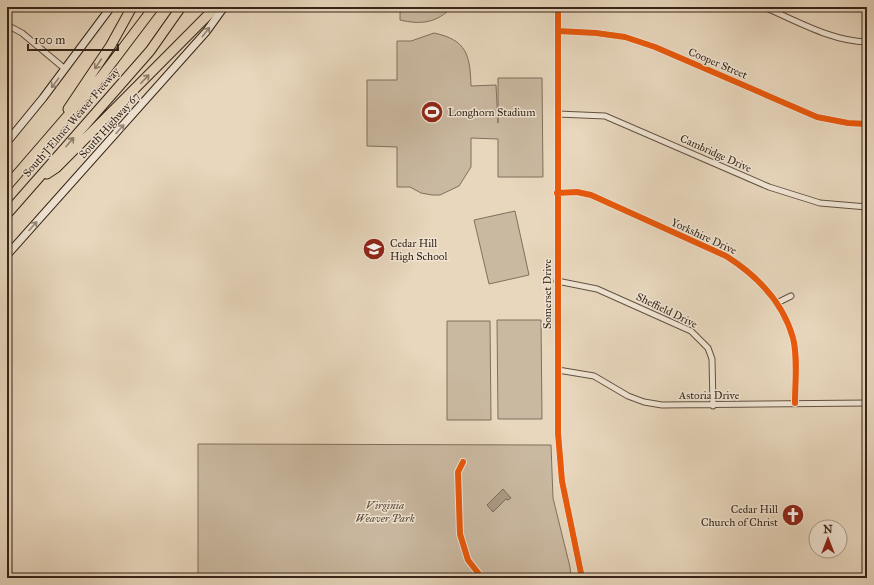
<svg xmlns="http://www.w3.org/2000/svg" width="874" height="585" font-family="'IM FELL Great Primer',serif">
  <rect width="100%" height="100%" fill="#e8d7bd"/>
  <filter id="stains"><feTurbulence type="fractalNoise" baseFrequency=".005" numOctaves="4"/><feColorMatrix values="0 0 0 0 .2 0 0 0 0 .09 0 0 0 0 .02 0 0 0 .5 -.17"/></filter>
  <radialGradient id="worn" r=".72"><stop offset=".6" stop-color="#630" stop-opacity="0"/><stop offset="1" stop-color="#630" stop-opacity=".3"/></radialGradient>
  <path fill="#cab9a1" stroke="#806f5d" d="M400 7H452C437 23 421 25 400 20Z
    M434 33C467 40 470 55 471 86L496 85 498 123V78H542L543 177H498V139L471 138V167L459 186 440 195H432L421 193 410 187H397V147L367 146V80H397V41H411Z
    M515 211 529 275 489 284 474 220Z
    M497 320H541L542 419H498Z
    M447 321H490L491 420H447Z
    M198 444 551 445 553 498 570 567 571 578H198Z"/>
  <path fill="#ab9a85" stroke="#7c6b5a" d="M503 489 511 498 508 500 506 499 493 512 487 505Z"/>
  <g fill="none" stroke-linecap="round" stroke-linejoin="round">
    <g stroke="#625242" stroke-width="7">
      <path id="minor" d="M558 7V433L562 481 582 578
        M764 7C797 21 831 41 867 42
        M7 25 22 33 65 69
        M558 31 596 33 625 37 655 47 817 117 848 123 867 124
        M558 114 605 116 769 187 820 203 867 207
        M557 193 577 192 591 195 726 256C756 275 783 302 793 338 798 358 795 382 795 403
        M557 281 597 289 691 331 708 348 712 359 713 406
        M777 303 791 296
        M558 370 594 376 628 396 644 402 662 405 867 403"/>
    </g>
    <g stroke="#362519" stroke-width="9">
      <path id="secondary" d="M7 142 43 98 111 7
        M7 255 206 32 224 7"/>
    </g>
    <g stroke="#362519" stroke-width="11">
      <path id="motorway" d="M68 109 111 45 132 7
        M47 174 56 168 216 7
        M7 186 101 77 154 7
        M7 214 150 51 181 7"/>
    </g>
    <use href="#minor" stroke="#f0e5d4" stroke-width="5"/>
    <use href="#secondary" stroke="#f0e5d4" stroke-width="7"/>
    <use href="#motorway" stroke="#e8d7bd" stroke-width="9"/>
    <g stroke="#f0e5d4" stroke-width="8">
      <path id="cycleway" d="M558 7V433L562 481 582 578
        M558 31 596 33 625 37 655 47 817 117 848 123 867 124
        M557 193 577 192 591 195 726 256C756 275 783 302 793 338 798 358 795 382 795 403
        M463 462 458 472 460 534 468 560 482 578"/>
    </g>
    <use href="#cycleway" stroke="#e8590c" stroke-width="6"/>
  </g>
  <defs><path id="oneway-shaft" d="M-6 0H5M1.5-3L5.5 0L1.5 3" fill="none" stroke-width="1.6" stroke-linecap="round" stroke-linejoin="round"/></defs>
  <g stroke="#938576">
    <use href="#oneway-shaft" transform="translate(206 32) rotate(-52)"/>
    <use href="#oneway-shaft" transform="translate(55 83) rotate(127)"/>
    <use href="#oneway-shaft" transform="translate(120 129) rotate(-48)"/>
    <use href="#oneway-shaft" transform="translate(33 226) rotate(-48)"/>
  </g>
  <g stroke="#8f7e6b">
    <use href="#oneway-shaft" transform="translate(98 64) rotate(124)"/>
    <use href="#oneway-shaft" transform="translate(145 79) rotate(-46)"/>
    <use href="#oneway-shaft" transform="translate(70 142) rotate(-49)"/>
  </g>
  <defs>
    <g id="stadium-disc" transform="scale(1.15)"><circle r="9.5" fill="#8f2418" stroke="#f0e5d4"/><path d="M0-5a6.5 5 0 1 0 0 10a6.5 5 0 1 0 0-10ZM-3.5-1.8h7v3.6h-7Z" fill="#fff"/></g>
    <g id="school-disc" transform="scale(1.15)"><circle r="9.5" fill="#8f2418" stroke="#f0e5d4"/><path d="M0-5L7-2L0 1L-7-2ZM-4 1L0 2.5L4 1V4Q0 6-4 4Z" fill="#fff"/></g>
    <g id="church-disc" transform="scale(1.15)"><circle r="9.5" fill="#8f2418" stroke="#f0e5d4"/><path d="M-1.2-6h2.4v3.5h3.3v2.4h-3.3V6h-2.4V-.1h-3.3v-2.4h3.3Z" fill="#fff"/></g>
  </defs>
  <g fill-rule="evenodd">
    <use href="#stadium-disc" x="432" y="112"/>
    <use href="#school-disc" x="374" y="249"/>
    <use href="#church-disc" x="793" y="515"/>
  </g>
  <g text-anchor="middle" stroke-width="3" stroke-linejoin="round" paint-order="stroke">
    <g font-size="11" fill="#362519" stroke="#f0e5d4">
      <text transform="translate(718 63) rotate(23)" y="4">Cooper Street</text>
      <text transform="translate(71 122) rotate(-49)" y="4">South J Elmer Weaver Freeway</text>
      <text transform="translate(109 125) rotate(-48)" y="4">South Highway 67</text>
      <text transform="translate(716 153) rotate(24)" y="4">Cambridge Drive</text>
      <text transform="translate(704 236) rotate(25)" y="4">Yorkshire Drive</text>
      <text transform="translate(547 294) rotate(-90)" y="4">Somerset Drive</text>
      <text transform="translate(667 310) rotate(26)" y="4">Sheffield Drive</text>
      <text x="709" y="399">Astoria Drive</text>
    </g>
    <g font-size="11" fill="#362519" stroke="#f0e5d4" text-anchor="start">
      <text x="448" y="116">Longhorn Stadium</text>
      <text x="390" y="247">Cedar Hill<tspan x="390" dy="13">High School</tspan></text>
      <text x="778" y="513" text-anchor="end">Cedar Hill<tspan x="778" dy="13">Church of Christ</tspan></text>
    </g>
    <g font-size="11" font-style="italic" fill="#5b4a3b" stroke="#f0e5d4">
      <text x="385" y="509">Virginia<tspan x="385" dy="13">Weaver Park</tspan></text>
    </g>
  </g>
  <rect width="874" height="585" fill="none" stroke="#e8d7bd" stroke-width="24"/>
  <rect x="8" y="8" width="858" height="569" fill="none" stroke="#362519" stroke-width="2"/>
  <rect x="12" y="12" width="850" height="561" fill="none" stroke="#362519"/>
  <g transform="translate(828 539)"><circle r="19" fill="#f0e5d4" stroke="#a69889"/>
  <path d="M0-3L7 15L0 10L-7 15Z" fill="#8f2418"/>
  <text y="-6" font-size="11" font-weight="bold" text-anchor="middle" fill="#362519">N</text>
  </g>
  <path d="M28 44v6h90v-6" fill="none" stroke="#362519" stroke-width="2"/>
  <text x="34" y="44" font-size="12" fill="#362519" stroke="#f0e5d4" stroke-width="3" paint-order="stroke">100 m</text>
  <rect width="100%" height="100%" filter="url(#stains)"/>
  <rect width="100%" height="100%" fill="url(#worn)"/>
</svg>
